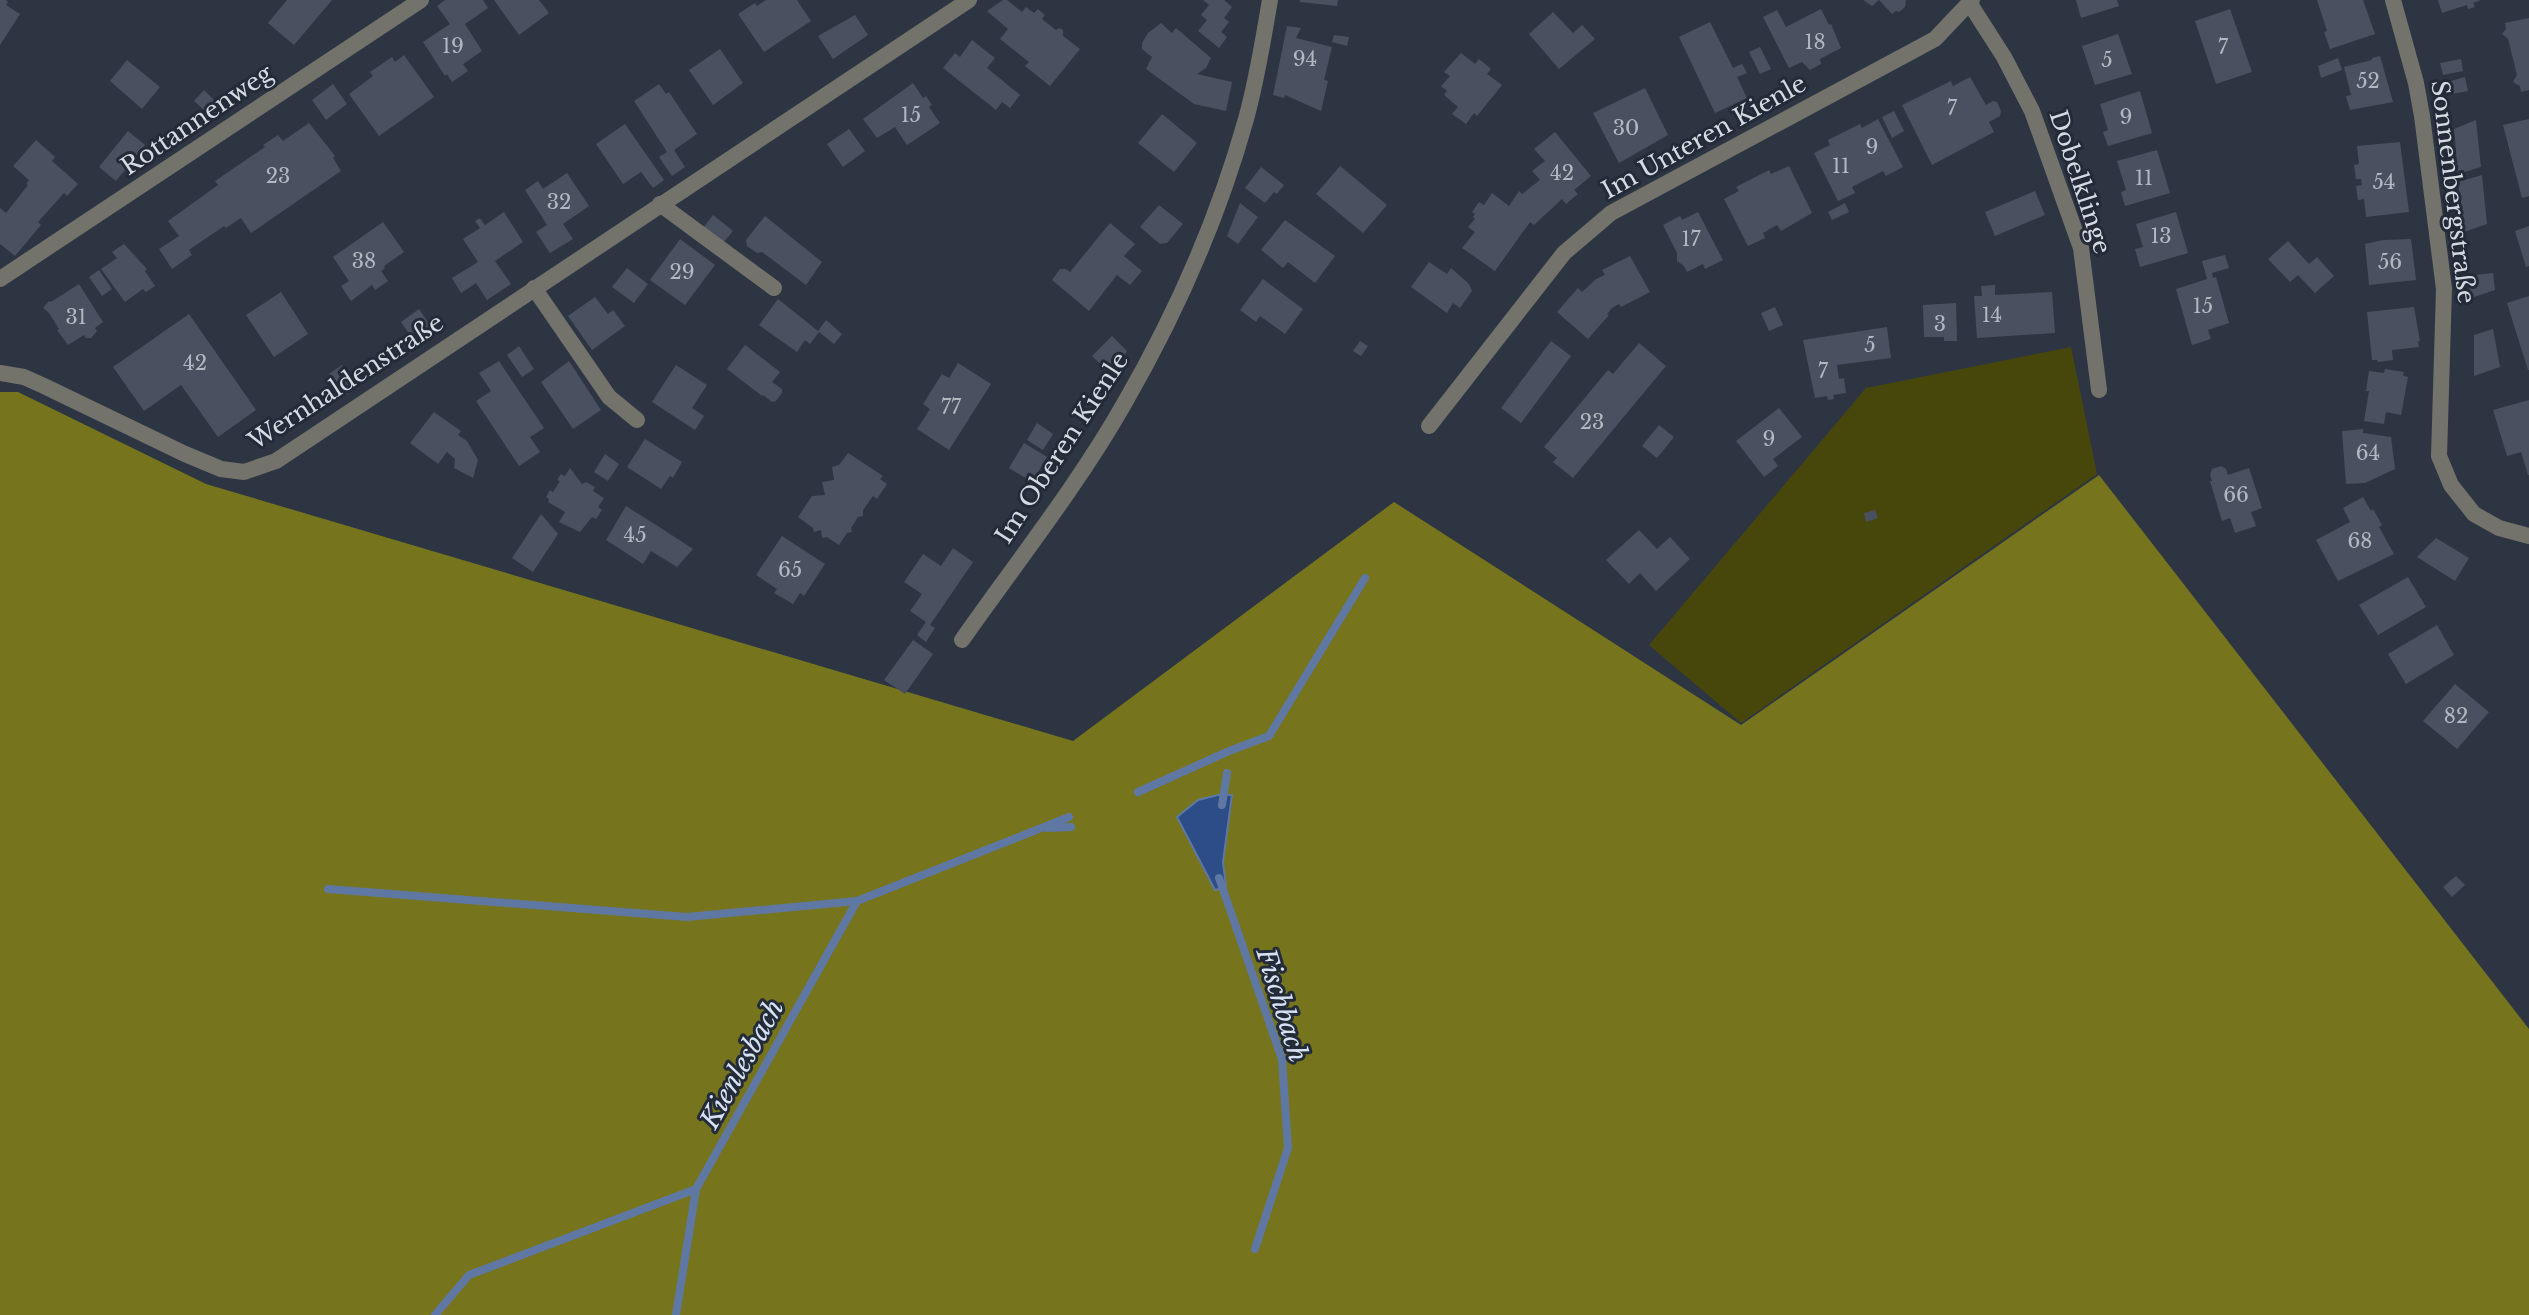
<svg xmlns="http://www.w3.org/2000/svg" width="2529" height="1315" font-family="'Libre Baskerville',serif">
  <rect width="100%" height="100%" fill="#2d3543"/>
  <path fill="#48470b" d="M2071 347 2097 474 1741 723 1649 645 1866 388Z"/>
  <path fill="#76751e" d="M0 392H18L206 484 1073 741 1394 502 1741 725 2099 475 2529 1029V1315H0Z"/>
  <path fill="#2d4d88" stroke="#5f78a3" stroke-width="2" d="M1218 795H1232L1223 862 1226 887 1215 890 1177 817 1198 800Z"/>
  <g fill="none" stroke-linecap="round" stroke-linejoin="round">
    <path stroke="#5f78a3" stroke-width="8" d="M1138 792 1229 751 1269 736 1365 578
      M1222 805 1227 773
      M1047 828 1071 827
      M1219 878 1282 1059 1288 1148 1255 1249
      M328 889 687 917 857 901
      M435 1315 469 1275 696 1189 857 901 1069 817
      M676 1315 696 1189"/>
  </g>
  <path fill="#495160" d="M0 0H6L8 2 6 5 20 14 0 45Z
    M287 0H332L294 45 268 23Z
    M445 0H483L488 8 465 24 482 51 463 64 468 71 452 82 447 74 445 76 423 42 450 24 437 6Z
    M494 0H539L549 13 519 35Z
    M766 0H797L811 21 764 52 738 14 755 3 757 6Z
    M1003 0H1007L1022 12 1026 7 1034 13 1038 9 1045 15 1042 19 1056 30 1059 28 1063 30V36L1080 49 1050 86 1025 66 1029 62 1000 39 1008 29 987 11Z
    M1203 0H1224L1232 7 1224 18 1229 22 1221 32 1227 37 1219 48 1198 31 1207 20 1201 15 1209 5Z
    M1300 0H1338L1337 6 1300 2Z
    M1863 0H1906L1905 7 1899 12 1896 11 1892 14 1879 0 1872 6Z
    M2076 0H2117L2119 6 2081 18Z
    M2317 0H2363L2375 34 2330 49 2324 32 2327 31Z
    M2438 0H2481L2473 3 2475 7 2468 9 2467 5 2442 13Z
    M1821 9 1829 25 1831 24 1841 48 1820 59 1821 64 1810 70 1802 62 1789 68 1763 17 1777 10 1786 27Z
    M2230 9 2252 72 2216 84 2195 21Z
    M1553 12 1573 33 1582 25 1595 39 1559 69 1529 34Z
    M855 15 868 35 833 59 818 36Z
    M2529 18V90L2521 92 2520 86 2513 82 2517 75 2508 39 2502 34 2506 29 2505 23Z
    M1710 22 1733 68 1742 64 1747 73 1737 77 1747 98 1715 113 1679 37Z
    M1161 23 1172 33 1176 28 1211 58 1206 68 1197 74 1232 82 1226 111 1194 104 1146 69 1152 57 1142 49V43L1148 33Z
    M1287 26 1301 28 1296 38 1332 47 1324 80 1328 81 1321 111 1285 95 1284 98 1273 95Z
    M2118 34 2132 74 2095 85 2082 46Z
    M1334 35 1349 37 1347 46 1332 42Z
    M972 40 995 58 987 68 1020 95 1010 108 1002 102 996 110 943 68 955 53 960 57Z
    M1760 47 1771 69 1760 74 1749 52Z
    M720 49 743 83 713 105 689 70Z
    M1461 53 1475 64 1479 59 1491 69 1487 74 1502 85 1477 116 1474 113 1466 124 1452 114 1458 107 1444 95 1447 91 1441 86 1450 76 1444 72Z
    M404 55 434 97 379 136 349 94 373 76 370 72 392 57 395 62Z
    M2380 56 2393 102 2350 110 2346 96 2351 95 2344 67 2372 60V58Z
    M2338 58 2342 70 2321 78 2318 66Z
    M2461 59 2463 71 2443 75 2440 63Z
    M127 60 160 87 142 109 110 81Z
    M1970 77 1986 105 1993 101 1997 102 2001 111 2000 116 1989 122 1994 132 1932 165 1902 105 1951 81 1953 86Z
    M2465 77 2468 91 2447 95 2444 83Z
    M913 83 923 98 926 96 932 105 929 107 940 123 907 145 895 127 877 138 863 119Z
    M333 84 347 104 326 120 312 100Z
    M659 84 666 94 669 92 697 134 674 150 685 167 672 176 659 157 667 152 634 101Z
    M1645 88 1668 135 1619 163 1593 113Z
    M204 90 221 107 212 117 194 101Z
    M2140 91 2152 133 2108 146 2103 132 2108 130 2100 104Z
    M1894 111 1904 131 1892 138 1882 117Z
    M1162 114 1197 143 1174 172 1138 143Z
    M1878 119 1903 167 1886 176 1883 171 1852 187 1855 193 1838 201 1814 153 1830 145 1828 140 1860 124 1862 128Z
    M2529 119V196L2522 198 2503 125Z
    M2476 120 2481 167 2458 174 2454 129Z
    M309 123 335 156 333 158 341 171 251 233 241 218 226 228 224 226 189 250 192 255 172 269 159 249 179 236 168 221 218 185 215 181 265 147 263 145 278 135 283 141Z
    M625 124 664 180 653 188 641 172 623 184 596 144Z
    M849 129 865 151 843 167 827 144Z
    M128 131 145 145 116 181 99 167Z
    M1555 132 1591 176 1574 190 1578 194 1566 204 1562 199 1534 225 1530 222 1495 271 1462 248 1475 232 1468 227 1475 219 1473 217 1475 214 1472 212 1479 202 1484 205 1492 193 1509 206 1519 191 1522 194 1540 180 1532 171 1545 161 1534 149Z
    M36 140 55 157 52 161 78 184 67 196 64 193 38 222 41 225 15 256 0 244V208L6 213 28 185 26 184 29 180 13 166Z
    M2400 142 2409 212 2366 217 2364 199 2358 200 2356 186 2362 185 2361 179H2356L2354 165 2359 164 2357 146Z
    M2157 150 2170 193 2125 206 2121 192 2126 190 2117 161Z
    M1340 166 1387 205 1363 233 1316 194Z
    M1789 166 1812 213 1781 231 1777 225 1763 233 1765 238 1748 246 1724 199 1739 191 1736 187 1769 170 1771 174Z
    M1261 167 1284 185 1277 194 1274 192 1265 203 1245 188Z
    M567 173 589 206 563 224 573 239 550 253 536 232 547 225 525 190 538 181 543 189Z
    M2482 175 2487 224 2464 232 2458 182Z
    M2035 191 2045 215 1995 236 1985 212Z
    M1240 203 1258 217 1238 244 1227 236Z
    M1845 203 1849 212 1832 220 1828 212Z
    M1159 205 1183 224 1167 243 1160 244 1140 227Z
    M504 212 523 242 495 261 511 284 487 300 476 283 461 293 452 278 478 262 463 239 480 228 475 221 480 218 485 225Z
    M1698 212 1723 260 1705 269 1703 264 1687 272 1684 266 1677 261V253L1663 225 1680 216 1682 220Z
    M2176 212 2188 253 2140 267 2135 249 2143 247 2136 224Z
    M713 215 733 231 723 243 703 228Z
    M765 216 822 262 806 285 762 252 757 253 747 246 746 240Z
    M1285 220 1335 256 1315 283 1288 262 1283 268 1261 250Z
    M383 222 404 252 384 266 385 268 381 271 388 281 375 290 372 285 351 301 341 286 349 281 333 257Z
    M1110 223 1135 244 1124 256 1142 271 1130 285 1117 275 1089 311 1052 280 1060 269H1066L1070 272Z
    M2529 226V266L2526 267 2515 231Z
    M680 239 715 265 685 305 650 280Z
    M2411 239 2416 280 2369 285 2365 244 2383 240Z
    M2288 241 2309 264 2317 257 2334 276 2315 293 2298 275 2290 282 2268 259Z
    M124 244 147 269 145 271 155 286 146 292 143 289 125 302 101 269 117 258 112 252Z
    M2225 255 2229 268 2212 273 2213 278 2216 277 2229 323 2208 330 2211 339 2192 345 2176 289 2207 279 2202 261Z
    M1630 256 1650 292 1621 307 1619 304 1612 308 1607 314 1609 315 1588 339 1557 312 1578 288 1582 292 1596 279 1605 275 1602 270Z
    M1429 262 1447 274 1451 268 1469 284 1472 291 1460 308 1453 303 1447 313 1411 287Z
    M627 268 648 284 634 303 612 287Z
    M99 270 112 289 102 296 89 277Z
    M2493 273 2495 290 2471 298 2467 276Z
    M1263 279 1303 309 1285 334 1260 316 1256 322 1240 310Z
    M79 284 103 322 95 328 97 331 91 338H86L84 335 68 345 57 330 59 329 49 313 43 308 49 301 51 302Z
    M1995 285V295L2052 292 2055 333 1977 338 1974 296H1982L1981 286Z
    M281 292 308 334 274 357 246 315Z
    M2529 296V370H2528L2507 303Z
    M595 297 608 314 613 310 625 326 592 350 568 316Z
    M778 299 818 331 826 320 842 334 834 344 819 332 810 344 805 340 797 352 759 325Z
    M1956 303 1957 341H1944V337H1924L1923 305Z
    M1775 307 1783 325 1769 331 1761 313Z
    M2414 307 2420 341H2418L2419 347 2392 350 2393 360 2378 362 2377 360H2372L2367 312Z
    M419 309 436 334 418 346 401 322Z
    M189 314 256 410 218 437 181 385 144 411 113 367Z
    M1887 327 1891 358 1837 365 1839 379 1844 378 1846 393 1833 395 1834 399 1828 400 1827 396 1815 398 1803 340Z
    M2493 329 2500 367 2474 376V335Z
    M1112 336 1127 351 1113 376 1092 356Z
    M1360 341 1368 346 1361 356 1353 351Z
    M1551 341 1571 356 1521 423 1501 408Z
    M1639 343 1666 366 1573 478 1553 462 1557 458 1544 447 1608 370 1613 374Z
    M745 345 780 372 772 382 782 389V393L776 401 772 402 763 395 762 396 727 369Z
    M519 346 534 369 522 377 507 355Z
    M499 361 544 428 530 437 540 452 519 466 476 401 491 391 479 373Z
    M569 361 601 410 573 429 541 382Z
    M958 363 991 384 949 450 917 429 930 409 923 404 942 374 949 378Z
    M342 365 357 387 344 396 329 374Z
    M676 365 707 385 692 408 704 416 695 430 652 402Z
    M2385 369 2404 372 2403 376 2408 377 2401 415 2386 412 2384 424 2364 421 2369 391H2366L2369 371 2384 373Z
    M2529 400V475H2528L2521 452 2507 456 2493 410Z
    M1779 408 1802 437 1773 459 1778 466 1764 477 1736 441Z
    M434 412 461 431 458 435 467 441 478 460 473 478 454 468 455 459 447 452 438 464 410 443Z
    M1037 423 1053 434 1043 450 1027 440Z
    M1659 425 1674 437 1657 458 1642 446Z
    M2363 429V433L2391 437 2395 469 2365 483 2346 484 2342 431Z
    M645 439 682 462 673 478 670 476 661 489 627 467Z
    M1024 443 1047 457 1032 482 1009 468Z
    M848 453 883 476 880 479 887 484 877 499 873 496 863 510V516L858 517 851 528 852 532 847 533 839 545 827 537 822 538 821 530 814 532 813 528 798 517 812 496 825 495 822 482 834 480 832 467 839 465Z
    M605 454 619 464 608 481 594 472Z
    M2221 466 2226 469 2228 475 2249 468 2262 508 2251 512 2256 526 2235 533 2230 518 2222 521 2210 481H2212L2210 475 2212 469Z
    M570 468 582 484 586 482 595 487 593 491 604 498 598 507 602 510 596 519 592 517 580 532 559 522 565 512 548 502 549 499 546 497 550 490 553 492 560 481 557 480 561 474 565 476Z
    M2363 497 2371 511 2373 509 2382 525 2379 527 2394 554 2338 581 2316 540 2350 522 2343 508Z
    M626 506 664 530 693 549 677 567 651 551 643 564 606 540Z
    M1875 510 1878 518 1866 522 1864 513Z
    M541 514 558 534 533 572 512 558Z
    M1639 530 1657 549 1670 537 1690 559 1656 591 1640 573 1629 584 1606 560Z
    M782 536 825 564 804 596 800 593 793 604 774 593 777 589 756 575Z
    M2436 538 2469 558 2455 581 2417 557Z
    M953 548 973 562 930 625 935 628 926 642 917 635 926 622 910 611 922 594 904 582 923 554 941 566Z
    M2408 577 2426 607 2378 635 2359 605Z
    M2437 625 2454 655 2406 684 2388 654Z
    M913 640 933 654 905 694 884 680Z
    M2455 684 2489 712 2457 749 2423 721Z
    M2456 876 2465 885 2452 897 2443 887Z"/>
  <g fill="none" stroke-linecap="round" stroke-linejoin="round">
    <path stroke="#73736b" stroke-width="16" d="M1970 4 2004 57 2032 111 2081 248 2099 390
      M660 204 774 288
      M0 279 421 0
      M534 288 609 397 637 420
      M0 373 24 377 44 386 185 454 221 469 244 472 276 461 969 0
      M1429 426 1564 253 1611 213 1935 39 1972 0
      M962 640C1016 563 1078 485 1124 404 1176 314 1218 219 1246 119 1257 80 1263 40 1270 0"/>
    <path stroke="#73736b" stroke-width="16" d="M2393 0 2416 83 2422 116 2444 289 2439 456 2451 485 2474 514 2499 528 2529 536"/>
  </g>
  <g text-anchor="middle" stroke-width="6" stroke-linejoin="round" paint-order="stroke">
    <g font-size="20" fill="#b2b8c2">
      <text x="1815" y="49">18</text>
      <text x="453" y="53">19</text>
      <text x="2223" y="54">7</text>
      <text x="1305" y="66">94</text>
      <text x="2107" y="67">5</text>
      <text x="2368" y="88">52</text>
      <text x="1952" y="115">7</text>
      <text x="911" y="122">15</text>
      <text x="2126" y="124">9</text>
      <text x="1626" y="135">30</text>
      <text x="1872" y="154">9</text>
      <text x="1841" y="173">11</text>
      <text x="1562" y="180">42</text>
      <text x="278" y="183">23</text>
      <text x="2144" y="185">11</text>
      <text x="2384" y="189">54</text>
      <text x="559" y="209">32</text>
      <text x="2161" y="243">13</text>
      <text x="1691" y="246">17</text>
      <text x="364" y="268">38</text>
      <text x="2390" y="269">56</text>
      <text x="682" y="279">29</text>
      <text x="2203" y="313">15</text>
      <text x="1992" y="322">14</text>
      <text x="76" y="324">31</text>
      <text x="1940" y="331">3</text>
      <text x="1870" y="352">5</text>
      <text x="195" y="370">42</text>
      <text x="1823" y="378">7</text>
      <text x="951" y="414">77</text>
      <text x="1592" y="429">23</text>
      <text x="1769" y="446">9</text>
      <text x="2368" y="460">64</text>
      <text x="2236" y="502">66</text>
      <text x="635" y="542">45</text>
      <text x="2360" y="548">68</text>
      <text x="790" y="577">65</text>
      <text x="2456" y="723">82</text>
    </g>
    <g font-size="24" fill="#d5dbe3" stroke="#242b38">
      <text transform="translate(197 120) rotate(-34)" y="8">Rottannenweg</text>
      <text transform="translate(1704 137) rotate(-29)" y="8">Im Unteren Kienle</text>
      <text transform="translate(2080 182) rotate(72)" y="8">Dobelklinge</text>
      <text transform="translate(2453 192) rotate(83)" y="8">Sonnenbergstraße</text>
      <text transform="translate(346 382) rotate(-33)" y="8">Wernhaldenstraße</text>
      <text transform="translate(1062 448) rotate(-57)" y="8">Im Oberen Kienle</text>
    </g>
    <g font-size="26" font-style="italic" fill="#d7e2f4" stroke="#242b38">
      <text transform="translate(1282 1005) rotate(73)" y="9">Fischbach</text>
      <text transform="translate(742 1064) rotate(-61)" y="9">Kienlesbach</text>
    </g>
  </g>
</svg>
